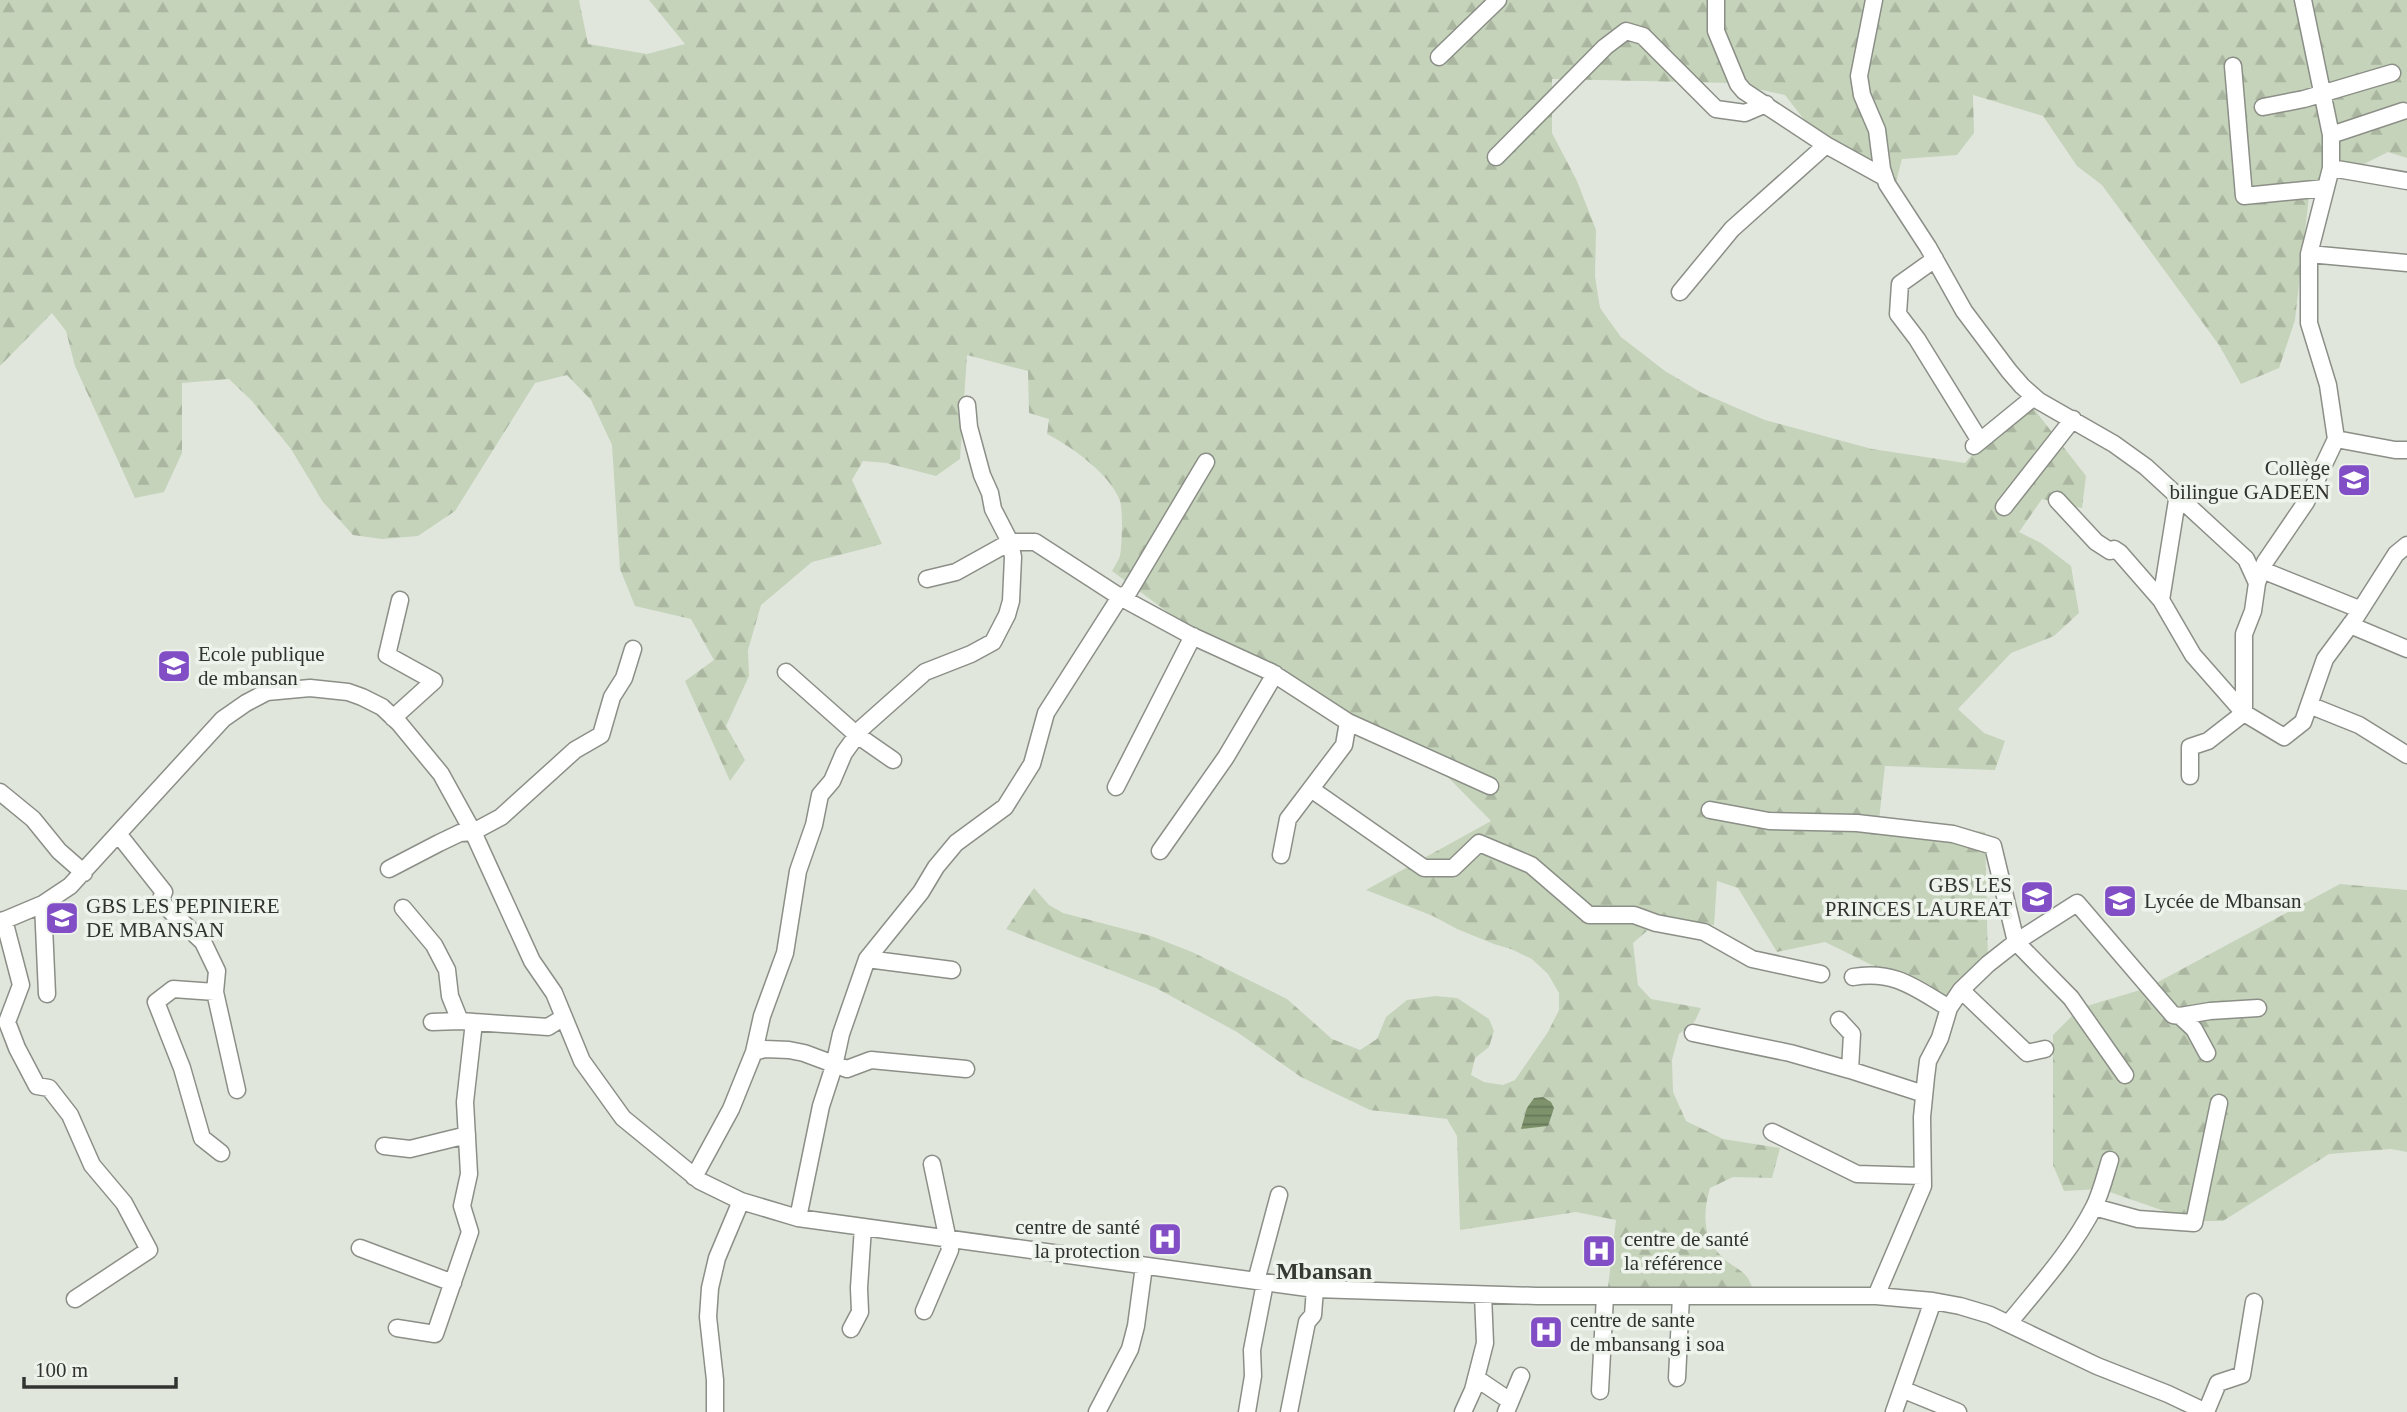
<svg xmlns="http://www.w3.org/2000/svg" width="2407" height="1412" font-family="Georgia,serif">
  <defs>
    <pattern id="forest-firs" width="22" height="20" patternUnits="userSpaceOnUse" patternTransform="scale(1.75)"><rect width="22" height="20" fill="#c5d3ba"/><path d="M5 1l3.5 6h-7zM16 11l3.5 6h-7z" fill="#aab6a0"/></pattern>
    <pattern id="water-rules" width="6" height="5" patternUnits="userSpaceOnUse" patternTransform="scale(1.75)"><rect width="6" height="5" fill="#7d926b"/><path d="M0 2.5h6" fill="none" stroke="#677858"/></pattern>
  </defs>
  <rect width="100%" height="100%" fill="#e1e6dd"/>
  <path fill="url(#forest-firs)" d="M0 0H579L588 44 647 54 685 44 649 0H2407V158L2388 152 2336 178 2309 196 2295 320 2279 368 2241 384 2219 345 2102 185 2077 166 2043 116 1973 95 1974 133 1957 155 1902 159 1895 186 1809 126 1785 95 1731 83 1552 79V133L1577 181 1596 230 1595 276 1600 308 1621 337 1665 371 1702 393 1765 420 1872 449 1965 463 1997 426 2030 404 2086 476 2082 508 2042 499 2019 532 2041 543 2071 566 2079 613 2054 636 2011 653 1958 709 1984 733 2005 741 1995 770 1885 766 1879 820 1985 832 1988 964 1943 1000 1825 942 1777 952 1738 888 1717 881 1714 925 1655 924 1633 943 1638 985 1651 999 1701 1008 1695 1021 1679 1034 1672 1060 1673 1092 1686 1121 1723 1139 1780 1148 1772 1178 1733 1177 1710 1188C1703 1212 1702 1236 1721 1256 1728 1264 1740 1268 1747 1277 1751 1282 1753 1291 1756 1297L1607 1295 1616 1220 1576 1212 1460 1230 1457 1136 1447 1119 1370 1110 1301 1077 1237 1032 1156 988 1006 929 1034 888 1049 905 1063 913 1151 936 1192 952 1287 999 1332 1039 1360 1050 1377 1039 1386 1017 1407 1000 1435 996 1457 998 1489 1019 1494 1031 1489 1047 1475 1058 1471 1075 1484 1082 1503 1085 1515 1080 1548 1032 1559 1010V993L1548 974 1532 959 1511 949 1494 944 1457 929 1433 916 1366 890 1491 821 1434 763 1238 664 1112 571C1115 566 1118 561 1120 556 1122 546 1123 509 1120 501 1111 475 1071 446 1047 434L1049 419 1029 413 1028 371 967 355 960 459 936 476 886 463 863 461 852 480 882 544 812 562 761 605 748 650 749 676 726 726 745 760 730 781 685 681 714 660 691 619 635 606 620 569 612 445 591 400 567 375 535 383 455 511 418 536 382 539 353 535 323 502 291 449 252 401 229 379 182 383V453L164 492 135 498 75 366 66 331 52 313 0 366Z
    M2340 884 2407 890V1152L2391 1149 2329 1154 2223 1221H2193L2101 1189 2064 1191 2053 1165V1035L2080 1008 2147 988Z"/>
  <path fill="url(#water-rules)" d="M1543 1097 1551 1102 1554 1108 1548 1126 1521 1129 1527 1108 1534 1098Z"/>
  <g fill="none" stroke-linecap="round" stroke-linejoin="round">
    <g stroke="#8b8f87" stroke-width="19">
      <path id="minor" d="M1716 0V31L1738 84 1744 91 1826 145 1884 177
        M1874 0 1859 76 1862 95 1877 130 1882 169 1887 184 1928 247 1964 311 2009 371 2022 386 2039 401 2114 444 2146 467 2246 559 2257 583 2253 611 2244 634V713L2208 741 2190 747V776
        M1439 57 1498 0
        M2233 66 2244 196 2325 188
        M2263 107 2304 99 2392 73
        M2331 135 2403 111
        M1496 157 1605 47 1626 31 1643 36 1716 109 1745 113 1766 104
        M2331 168 2407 181
        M2309 254 2407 263
        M1935 259 1900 284 1898 314 1917 339 1980 441
        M1680 292 1732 229 1826 145
        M2336 439 2395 450H2407
        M1974 446 2034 397
        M2057 500 2096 542 2110 551 2114 549 2120 553 2161 600 2193 655 2244 713 2284 737 2303 722 2325 659 2354 620 2396 554 2407 545
        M2004 507 2073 419
        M2262 570 2359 609
        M927 579 956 572 1010 542H1035L1120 597 1190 635 1271 672 1348 722 1490 786
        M2257 583 2265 562 2306 502 2336 439 2328 385 2309 323V254L2331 168V135L2303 0
        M2161 600 2178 494
        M2350 625 2407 649
        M786 672 857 735 893 760
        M2309 705 2359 725 2407 755
        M393 718 434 681 387 655 400 600
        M1116 787 1193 636
        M1311 789 1424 868H1453L1479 843 1531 865 1589 915H1634L1656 923 1704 932 1752 959 1821 974
        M0 792 33 819 59 851 84 873
        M1710 810 1769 821 1857 823 1953 834 1993 846 2016 942 2071 998 2125 1075
        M119 835 164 892 160 901 203 942 217 971 215 992 173 989 156 1002 182 1068 202 1138 221 1153
        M1160 851 1226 757 1275 674
        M1281 855 1288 819 1344 745 1348 722
        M389 869 439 843 460 833 473 832 501 817 575 750 601 735 612 697 624 678 633 649
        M43 904 47 994
        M403 908 434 945 447 970 450 996 460 1021
        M4 920 21 985 7 1022 17 1048 37 1086 49 1088 70 1115 92 1165 124 1203 149 1250 75 1299
        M0 922 43 904 70 886 223 719 246 703 267 692 310 688 348 692 362 697 382 707 399 723 441 774 473 832 532 961 554 993 582 1061 623 1118 700 1181 741 1201 798 1218 1315 1289 1537 1296H1876L1933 1301 1960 1306 1990 1315 2097 1366 2168 1394 2206 1412
        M867 959 952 970
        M1853 977C1895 970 1915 988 1949 1008
        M1961 990 2027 1053 2045 1049
        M215 992 237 1090
        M2180 1016 2194 1029 2207 1053
        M1839 1020 1852 1034 1850 1070
        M432 1022 460 1021 548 1027 564 1017
        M1693 1033 1790 1053 1850 1070 1924 1094
        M754 1052 765 1049 789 1050 804 1053 847 1069 871 1060 966 1069
        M1772 1132 1857 1174 1923 1176
        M384 1146 410 1149 467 1135
        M694 1177 731 1109 754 1052 762 1016 785 953 798 871 814 825 820 795 832 781 844 753 862 728 925 672 971 654 993 642 1007 615 1011 601 1013 557 1010 542 993 509 990 493 982 475 969 427 967 405
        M2094 1207 2138 1219 2194 1223 2219 1103
        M798 1218 821 1106 834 1066 841 1034 867 959 921 892 936 867 956 843 1005 807 1032 764 1046 713 1120 597 1128 593 1206 462
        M360 1248 453 1283
        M1256 1281 1279 1195
        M1876 1296 1923 1186 1922 1117 1926 1077 1928 1061 1940 1038 1949 1008 1961 990 1988 964 2016 942 2077 903 2173 1015 2180 1016 2210 1011 2258 1008
        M924 1311 950 1250 932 1164
        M2009 1323C2039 1286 2072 1250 2094 1207 2101 1193 2105 1176 2110 1160
        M397 1328 435 1334 470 1232 462 1206 469 1174 465 1102 474 1022
        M851 1329 860 1312 859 1288 863 1227
        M1476 1378 1510 1401
        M1677 1378 1681 1296
        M1904 1390 1958 1412
        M1600 1391 1605 1296
        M715 1412V1380L708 1317 710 1288 717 1258 741 1201
        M1097 1412 1130 1349 1136 1326 1144 1266
        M1247 1412 1253 1376 1252 1350 1265 1283
        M1289 1412 1307 1322 1313 1315 1315 1289
        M1463 1412 1473 1390 1485 1343 1483 1295
        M1506 1412 1521 1376
        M1894 1412 1933 1301
        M2206 1412 2218 1383 2242 1375 2254 1302"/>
    </g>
    <use href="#minor" stroke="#fff" stroke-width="16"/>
  </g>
  <defs>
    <g id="school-square" transform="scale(1.75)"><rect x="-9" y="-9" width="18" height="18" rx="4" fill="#814ec6" stroke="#eef3eb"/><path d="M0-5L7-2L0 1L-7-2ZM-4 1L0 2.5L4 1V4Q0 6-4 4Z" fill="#fff"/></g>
    <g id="hospital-square" transform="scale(1.75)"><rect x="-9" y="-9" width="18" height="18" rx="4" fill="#814ec6" stroke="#eef3eb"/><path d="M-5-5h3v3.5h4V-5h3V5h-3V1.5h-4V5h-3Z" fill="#fff"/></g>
  </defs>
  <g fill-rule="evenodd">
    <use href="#school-square" x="2354" y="480"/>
    <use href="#school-square" x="174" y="666"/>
    <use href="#school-square" x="2037" y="897"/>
    <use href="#school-square" x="2120" y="901"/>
    <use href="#school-square" x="62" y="918"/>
    <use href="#hospital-square" x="1165" y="1239"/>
    <use href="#hospital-square" x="1599" y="1251"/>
    <use href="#hospital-square" x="1546" y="1332"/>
  </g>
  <g text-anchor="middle" stroke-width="7" stroke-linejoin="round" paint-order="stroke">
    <g font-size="21" fill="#313330" stroke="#eef3eb" text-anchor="start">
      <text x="2330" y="475" text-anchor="end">Collège<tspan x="2330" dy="24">bilingue GADEEN</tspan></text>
      <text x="198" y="661">Ecole publique<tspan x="198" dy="24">de mbansan</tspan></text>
      <text x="2012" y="892" text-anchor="end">GBS LES<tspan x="2012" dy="24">PRINCES LAUREAT</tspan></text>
      <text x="2144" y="908">Lycée de Mbansan</text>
      <text x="86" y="913">GBS LES PEPINIERE<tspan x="86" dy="24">DE MBANSAN</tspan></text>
      <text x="1140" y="1234" text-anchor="end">centre de santé<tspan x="1140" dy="24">la protection</tspan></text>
      <text x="1624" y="1246">centre de santé<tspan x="1624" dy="24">la référence</tspan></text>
      <text x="1570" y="1327">centre de sante<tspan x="1570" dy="24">de mbansang i soa</tspan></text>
    </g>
    <g font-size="24" font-weight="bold" fill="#353932" stroke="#eef3eb">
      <text x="1324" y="1279">Mbansan</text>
    </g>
  </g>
  <path d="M24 1377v10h152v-10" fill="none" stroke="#313330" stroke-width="3.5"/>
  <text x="35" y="1377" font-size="21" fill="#313330" stroke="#eef3eb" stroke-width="5" paint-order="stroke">100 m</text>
</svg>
